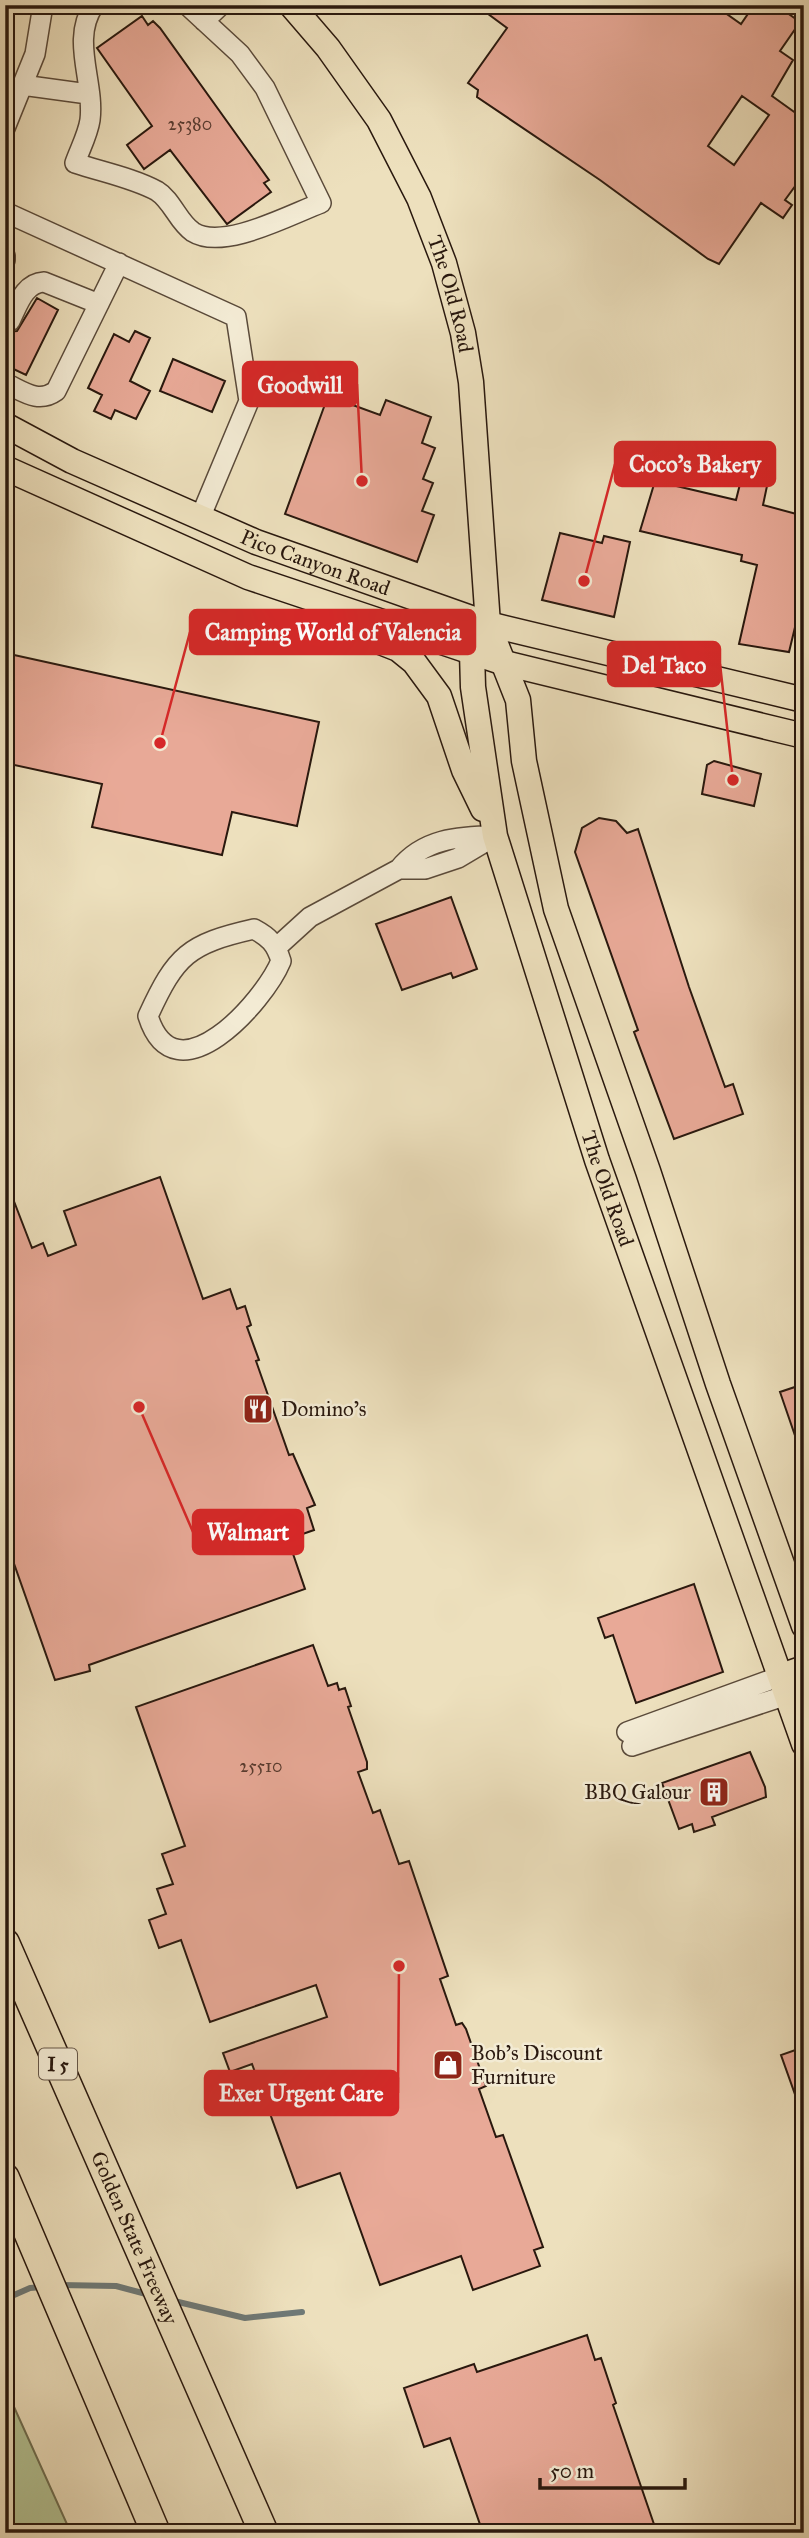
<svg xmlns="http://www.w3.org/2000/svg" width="809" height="2538" font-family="'IM FELL Great Primer',serif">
  <rect width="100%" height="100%" fill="#ede0bd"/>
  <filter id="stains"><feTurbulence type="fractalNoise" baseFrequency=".00286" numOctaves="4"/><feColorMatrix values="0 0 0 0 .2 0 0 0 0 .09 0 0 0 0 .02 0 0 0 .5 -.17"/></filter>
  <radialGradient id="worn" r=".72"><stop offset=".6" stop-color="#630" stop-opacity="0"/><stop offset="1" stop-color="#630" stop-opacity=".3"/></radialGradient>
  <path fill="#b3c394" stroke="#6e6e51" stroke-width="2" d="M5 2387 71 2533H5Z"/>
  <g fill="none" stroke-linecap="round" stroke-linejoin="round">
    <path stroke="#6f7976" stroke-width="6" d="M60 2285 116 2286 150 2295
      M5 2299 30 2288 43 2287
      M170 2300 245 2318 302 2312"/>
  </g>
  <path fill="#e8a997" stroke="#29180e" stroke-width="2" fill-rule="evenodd" d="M476 5H714L741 24 754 5H776L800 22 780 51 793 60 772 96 804 119V174L785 200 792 205 783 218 761 203 719 264 708 259 600 180 477 97 478 90 468 83 507 28ZM742 96 769 115 734 165 708 146Z
    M142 16 148 25 153 21 160 28 269 180 264 183 271 192 227 224 170 150 144 169 127 145 152 126 97 48Z
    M37 298 58 310 26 375 5 365V346L9 336 5 332 17 331Z
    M135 331 150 338 130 381 150 391 136 419 115 410 111 419 94 411 102 395 88 388 114 334 129 342Z
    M173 359 225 381 212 412 160 391Z
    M328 396 380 415 386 400 431 417 422 443 435 448 423 479 433 483 422 511 434 515 417 562 285 514Z
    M741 480 767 486 763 505 804 516V590L789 652 739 644 757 565 741 561 742 555 640 531 655 481 736 500Z
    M560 533 602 543 604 536 630 542 614 617 542 600Z
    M5 653 319 722 297 826 232 812 222 855 92 827 102 784 5 763Z
    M714 761 761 774 754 806 702 794 707 765Z
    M599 818 616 821 627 833 638 829 689 987 725 1087 733 1084 743 1114 674 1139 634 1032 638 1030 575 852 582 828Z
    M451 897 477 969 453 978 451 973 402 990 376 924Z
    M160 1177 203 1299 230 1289 237 1309 245 1306 251 1325 247 1327 259 1360 256 1361 289 1455 293 1454 315 1505 307 1508 314 1530 288 1539 305 1589 89 1665 90 1671 55 1680 5 1538V1178L32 1248 43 1243 48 1256 76 1245 64 1211Z
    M804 1384V1452L801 1453 780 1392Z
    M694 1584 723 1672 636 1703 613 1635 605 1638 598 1618Z
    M313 1645 328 1686 337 1683 339 1690 345 1688 351 1706 348 1707 367 1762V1769L358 1772 373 1813 380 1810 399 1864 409 1861 448 1976 440 1979 456 2025 462 2023 466 2029 486 2086 479 2089 496 2137 503 2135 543 2247 534 2250 540 2266 473 2290 461 2256 380 2285 340 2173 297 2188 252 2064 230 2072 223 2053 327 2017 316 1985 210 2022 181 1940 159 1948 149 1920 166 1914 157 1889 173 1884 162 1854 185 1846 136 1707Z
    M750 1752 765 1787 766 1797 712 1817 715 1825 694 1832 692 1824 679 1829 662 1783Z
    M804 2047V2114H802L781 2055Z
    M587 2335 595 2360 601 2358 616 2403 613 2405 657 2533H483L450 2438 424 2447 404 2388 474 2364 477 2372Z"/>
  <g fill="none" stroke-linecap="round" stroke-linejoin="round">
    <g stroke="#5a4a3a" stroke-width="22">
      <path id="minor" d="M94 5C70 40 95 82 90 120 88 134 80 149 75 163 102 172 133 178 157 191 172 200 178 222 193 232 223 251 289 215 321 203L265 88 240 54 187 5
        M204 21 221 5
        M22 85 88 94
        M5 128 35 54 43 5
        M5 212 236 317 249 401 200 518
        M5 256V260
        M10 321C18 305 24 283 44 282L99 304
        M5 383C23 391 38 404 56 391L119 263
        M399 869C423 839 458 836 495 836
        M254 929C269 937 276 944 281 961 264 1002 175 1102 148 1016 176 955 188 944 254 929Z
        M277 947 310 917 399 869H425L458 858 495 836
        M627 1732 781 1676
        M632 1746 787 1695"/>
    </g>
    <g stroke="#29180e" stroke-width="27">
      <g id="major">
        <path id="s1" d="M291 5 328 48 379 120 419 198 444 263 463 333 471 382 488 624 518 700 524 761 556 909 648 1171 718 1384 804 1626"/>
        <path id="s2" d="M5 425 72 461 256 542 488 624 804 700"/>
        <path d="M5 468 248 577 439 641 504 663 804 736"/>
        <path d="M317 617 398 649 414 662 439 696 464 770 483 809"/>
        <path id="s3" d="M488 624 472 652 473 687 495 836 597 1160 804 1744"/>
        <path d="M781 1676 804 1668"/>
      </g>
    </g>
    <g stroke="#29180e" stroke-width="31">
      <g id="highway">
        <path id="s4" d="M5 1943 264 2533"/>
        <path d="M5 2178 156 2533"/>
      </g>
    </g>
    <use href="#minor" stroke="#f3ebd4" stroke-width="19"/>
    <use href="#major" stroke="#ede0bd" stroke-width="24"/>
    <use href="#highway" stroke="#ede0bd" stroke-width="28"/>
  </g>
  <defs>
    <g id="restaurant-square" transform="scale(1.575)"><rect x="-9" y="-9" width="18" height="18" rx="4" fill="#8f2418" stroke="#f3ebd4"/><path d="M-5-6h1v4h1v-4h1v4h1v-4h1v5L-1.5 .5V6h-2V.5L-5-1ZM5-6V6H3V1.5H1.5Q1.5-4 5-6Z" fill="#fff"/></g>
    <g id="building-square" transform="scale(1.575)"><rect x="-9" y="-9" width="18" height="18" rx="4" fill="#8f2418" stroke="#f3ebd4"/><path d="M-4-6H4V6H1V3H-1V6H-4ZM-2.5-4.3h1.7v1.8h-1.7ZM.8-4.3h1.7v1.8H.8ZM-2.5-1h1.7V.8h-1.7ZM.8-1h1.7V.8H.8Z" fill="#fff"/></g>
    <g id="shop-square" transform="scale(1.575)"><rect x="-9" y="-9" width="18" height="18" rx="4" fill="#8f2418" stroke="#f3ebd4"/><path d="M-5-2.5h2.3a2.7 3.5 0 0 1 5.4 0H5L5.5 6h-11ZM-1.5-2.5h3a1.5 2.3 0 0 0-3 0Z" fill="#fff"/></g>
  </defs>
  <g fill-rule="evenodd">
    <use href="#restaurant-square" x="258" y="1409"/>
    <use href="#building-square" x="714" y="1792"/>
    <use href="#shop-square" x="448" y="2065"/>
  </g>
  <g text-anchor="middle" stroke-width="5" stroke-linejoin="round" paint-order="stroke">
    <g font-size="18" fill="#593c30">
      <text x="190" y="130">25380</text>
      <text x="261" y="1772">25510</text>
    </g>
    <rect fill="#f3ebd4" stroke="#665749" stroke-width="2" x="39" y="2048.5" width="38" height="31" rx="5"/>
    <g font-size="19" font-weight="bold" fill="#29180e">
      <text x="58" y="2071">I 5</text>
    </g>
    <g font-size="21" fill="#29180e" stroke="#f3ebd4">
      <text dy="7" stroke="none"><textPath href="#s1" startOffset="334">The Old Road</textPath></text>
      <text dy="7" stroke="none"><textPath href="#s2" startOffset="340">Pico Canyon Road</textPath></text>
      <text dy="7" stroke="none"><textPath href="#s3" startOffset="588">The Old Road</textPath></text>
      <text dy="7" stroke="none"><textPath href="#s4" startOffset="322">Golden State Freeway</textPath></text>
    </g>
    <g font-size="21" fill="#29180e" stroke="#f3ebd4" text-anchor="start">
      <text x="281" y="1416">Domino's</text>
      <text x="691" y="1799" text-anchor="end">BBQ Galour</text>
      <text x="471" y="2060">Bob's Discount<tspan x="471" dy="24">Furniture</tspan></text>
    </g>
  </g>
  <path fill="none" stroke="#d62828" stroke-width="2.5" d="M362 481L357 384M584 581L615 464M160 743L190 632M733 780L720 664M139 1407L193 1532M399 1966L398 2093"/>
  <g fill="#d62828" stroke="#f3ebd4" stroke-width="2.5">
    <circle cx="362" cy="481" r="7"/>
    <circle cx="584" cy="581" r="7"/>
    <circle cx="160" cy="743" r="7"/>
    <circle cx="733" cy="780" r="7"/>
    <circle cx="139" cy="1407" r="7"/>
    <circle cx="399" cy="1966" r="7"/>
  </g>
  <g fill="#d62828" stroke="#d62828" stroke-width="2.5">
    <rect x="243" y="362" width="114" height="44" rx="7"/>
    <rect x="615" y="442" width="160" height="44" rx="7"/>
    <rect x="190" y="610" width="285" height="44" rx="7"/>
    <rect x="608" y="642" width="112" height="44" rx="7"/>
    <rect x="193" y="1510" width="110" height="44" rx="7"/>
    <rect x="205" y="2071" width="193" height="44" rx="7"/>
  </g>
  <g font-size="23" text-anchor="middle" font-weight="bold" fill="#fff">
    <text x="300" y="393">Goodwill</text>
    <text x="695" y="472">Coco's Bakery</text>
    <text x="333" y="640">Camping World of Valencia</text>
    <text x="664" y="673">Del Taco</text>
    <text x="248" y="1540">Walmart</text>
    <text x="301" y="2101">Exer Urgent Care</text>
  </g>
  <rect width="809" height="2538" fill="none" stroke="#ede0bd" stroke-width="28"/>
  <rect x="7" y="7" width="795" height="2524" fill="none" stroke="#29180e" stroke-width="3.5"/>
  <rect x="14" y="14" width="781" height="2510" fill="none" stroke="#29180e" stroke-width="2"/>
  <path d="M540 2478v10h145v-10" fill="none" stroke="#29180e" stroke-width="3.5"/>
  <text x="550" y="2478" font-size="21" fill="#29180e" stroke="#f3ebd4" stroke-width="5" paint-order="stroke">50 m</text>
  <rect width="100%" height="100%" filter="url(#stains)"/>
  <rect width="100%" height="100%" fill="url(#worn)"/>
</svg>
